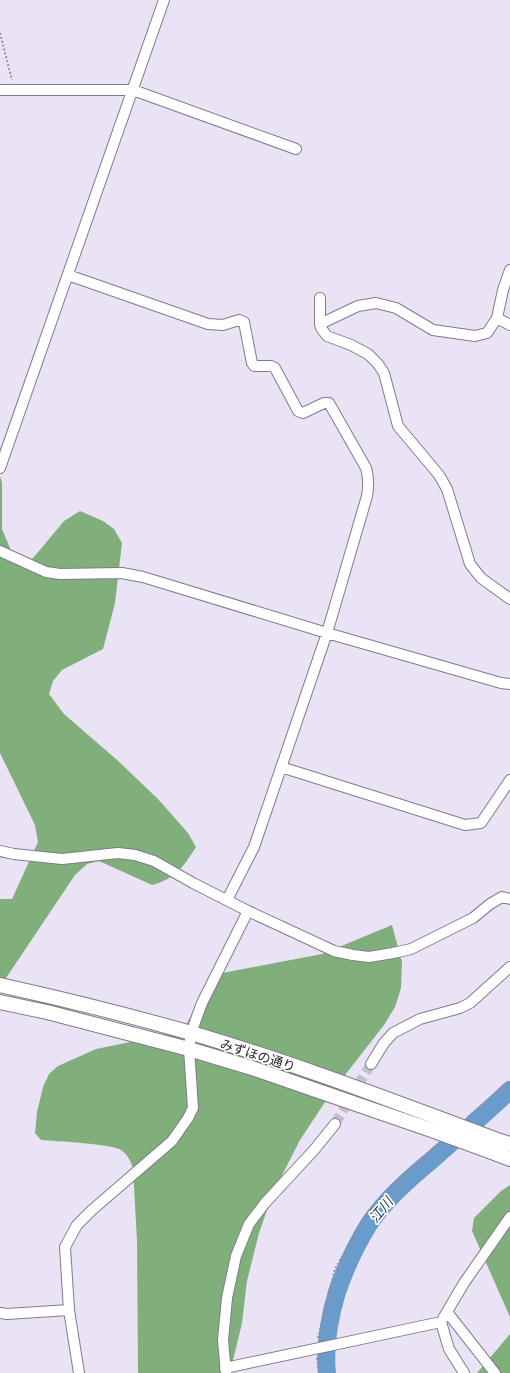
<svg xmlns="http://www.w3.org/2000/svg" width="510" height="1373" font-family="'Open Sans','Noto Sans JP',sans-serif">
  <rect width="100%" height="100%" fill="#eae3f6"/>
  <path fill="#81af7b" d="M0 476 2 483V529L15 560 24 569 64 521 80 511 103 521 114 529 122 543 115 603 103 649 62 670 53 681 49 694 64 714 116 759 158 799 188 833 196 847C183 867 177 878 152 885L99 861 87 864 75 875 0 987V899H12L38 842 35 825 0 753Z
    M392 925 402 962 401 988 395 1007 384 1025 331 1093 300 1140 273 1193 259 1233 247 1281 242 1323 230 1373H138L137 1241 133 1168C130 1160 128 1155 121 1150 113 1144 55 1141 41 1140L35 1133 37 1112 43 1087 49 1074 58 1066 96 1049 165 1035 185 1027 211 978 222 973 322 954Z
    M510 1185V1317L472 1231 474 1218 501 1191Z
    M510 1334V1373H477Z"/>
  <g fill="none" stroke-linecap="round" stroke-linejoin="round">
    <path stroke="#699bcb" stroke-width="18" d="M327 1373C324 1345 329 1319 337 1292 345 1269 356 1245 369 1224 386 1199 410 1178 433 1159 459 1136 485 1114 510 1090"/>
    <path stroke="#c3bdcd" stroke-width="10" stroke-dasharray="10 5" stroke-linecap="butt" d="M335 1124 371 1064"/>
    <g stroke="#817b8c" stroke-width="12">
      <path id="street" d="M0 90H133L296 149
        M68 275 208 324 223 325 239 320 244 322 252 363 254 366H271L275 368 298 411 303 413 324 403H329L366 468C369 478 369 485 367 496L327 633 254 847 227 900
        M320 298V324L321 328 327 336 351 345 368 354 378 364 384 373 398 426 439 475 447 489 470 564 481 578 510 599
        M497 318 510 325
        M320 324 358 306 376 303 396 308 433 330 475 336 487 333 497 318 503 290 510 270
        M0 468 164 0
        M0 551 46 572 60 574 122 573 143 577 327 633 501 683 510 684
        M281 767 465 825 481 823 510 780
        M0 851 14 854 62 859 118 853 135 855 154 861 193 883 248 911 334 951 353 955 369 957 393 953 411 949 473 918 490 904 502 897 510 899
        M371 1064 384 1043 393 1033 420 1019 460 1008 470 1003 510 967
        M447 1312 495 1373
        M0 1313 7 1314 69 1310
        M225 1368 441 1322
        M79 1373 69 1310 65 1247 77 1225 92 1210 172 1141 188 1118 193 1108 189 1049 191 1033 202 1003 248 911
        M226 1373 223 1340 227 1298 236 1256 249 1224 265 1203 314 1150 335 1124
        M464 1373 449 1349 441 1322 464 1283 510 1217"/>
    </g>
    <g stroke="#817b8c" stroke-width="16">
      <path id="secondary" d="M0 985C64 999 128 1015 191 1033 277 1058 361 1089 444 1120
        M0 1002 47 1012 189 1049 252 1068 437 1132
        M500 1141 510 1144
        M497 1154 510 1159"/>
    </g>
    <path stroke="#958f9d" stroke-width="2" stroke-dasharray="2 2" stroke-linecap="butt" d="M0 33 12 80
      M468 1117 510 1080
      M318 1338 335 1269 367 1213 406 1173 437 1145
      M317 1358 319 1373"/>
    <use href="#street" stroke="#fff" stroke-width="10"/>
    <use href="#secondary" stroke="#fff" stroke-width="14"/>
    <g stroke="#817b8c" stroke-width="16" stroke-linecap="butt">
      <path id="secondary-bridge" d="M444 1120 500 1141
        M437 1132 497 1154"/>
    </g>
    <use href="#secondary-bridge" stroke="#fff" stroke-width="14"/>
  </g>
  <g text-anchor="middle" stroke-width="3.5" stroke-linejoin="round" paint-order="stroke">
    <g font-size="13" fill="#27242b" stroke="#fff">
      <text transform="translate(258 1055) rotate(18)" y="5">みずほの通り</text>
    </g>
    <g font-size="14" font-style="italic" fill="#133859" stroke="#fff">
      <text transform="translate(381 1210) rotate(-51)" y="5">江川</text>
    </g>
  </g>
</svg>
